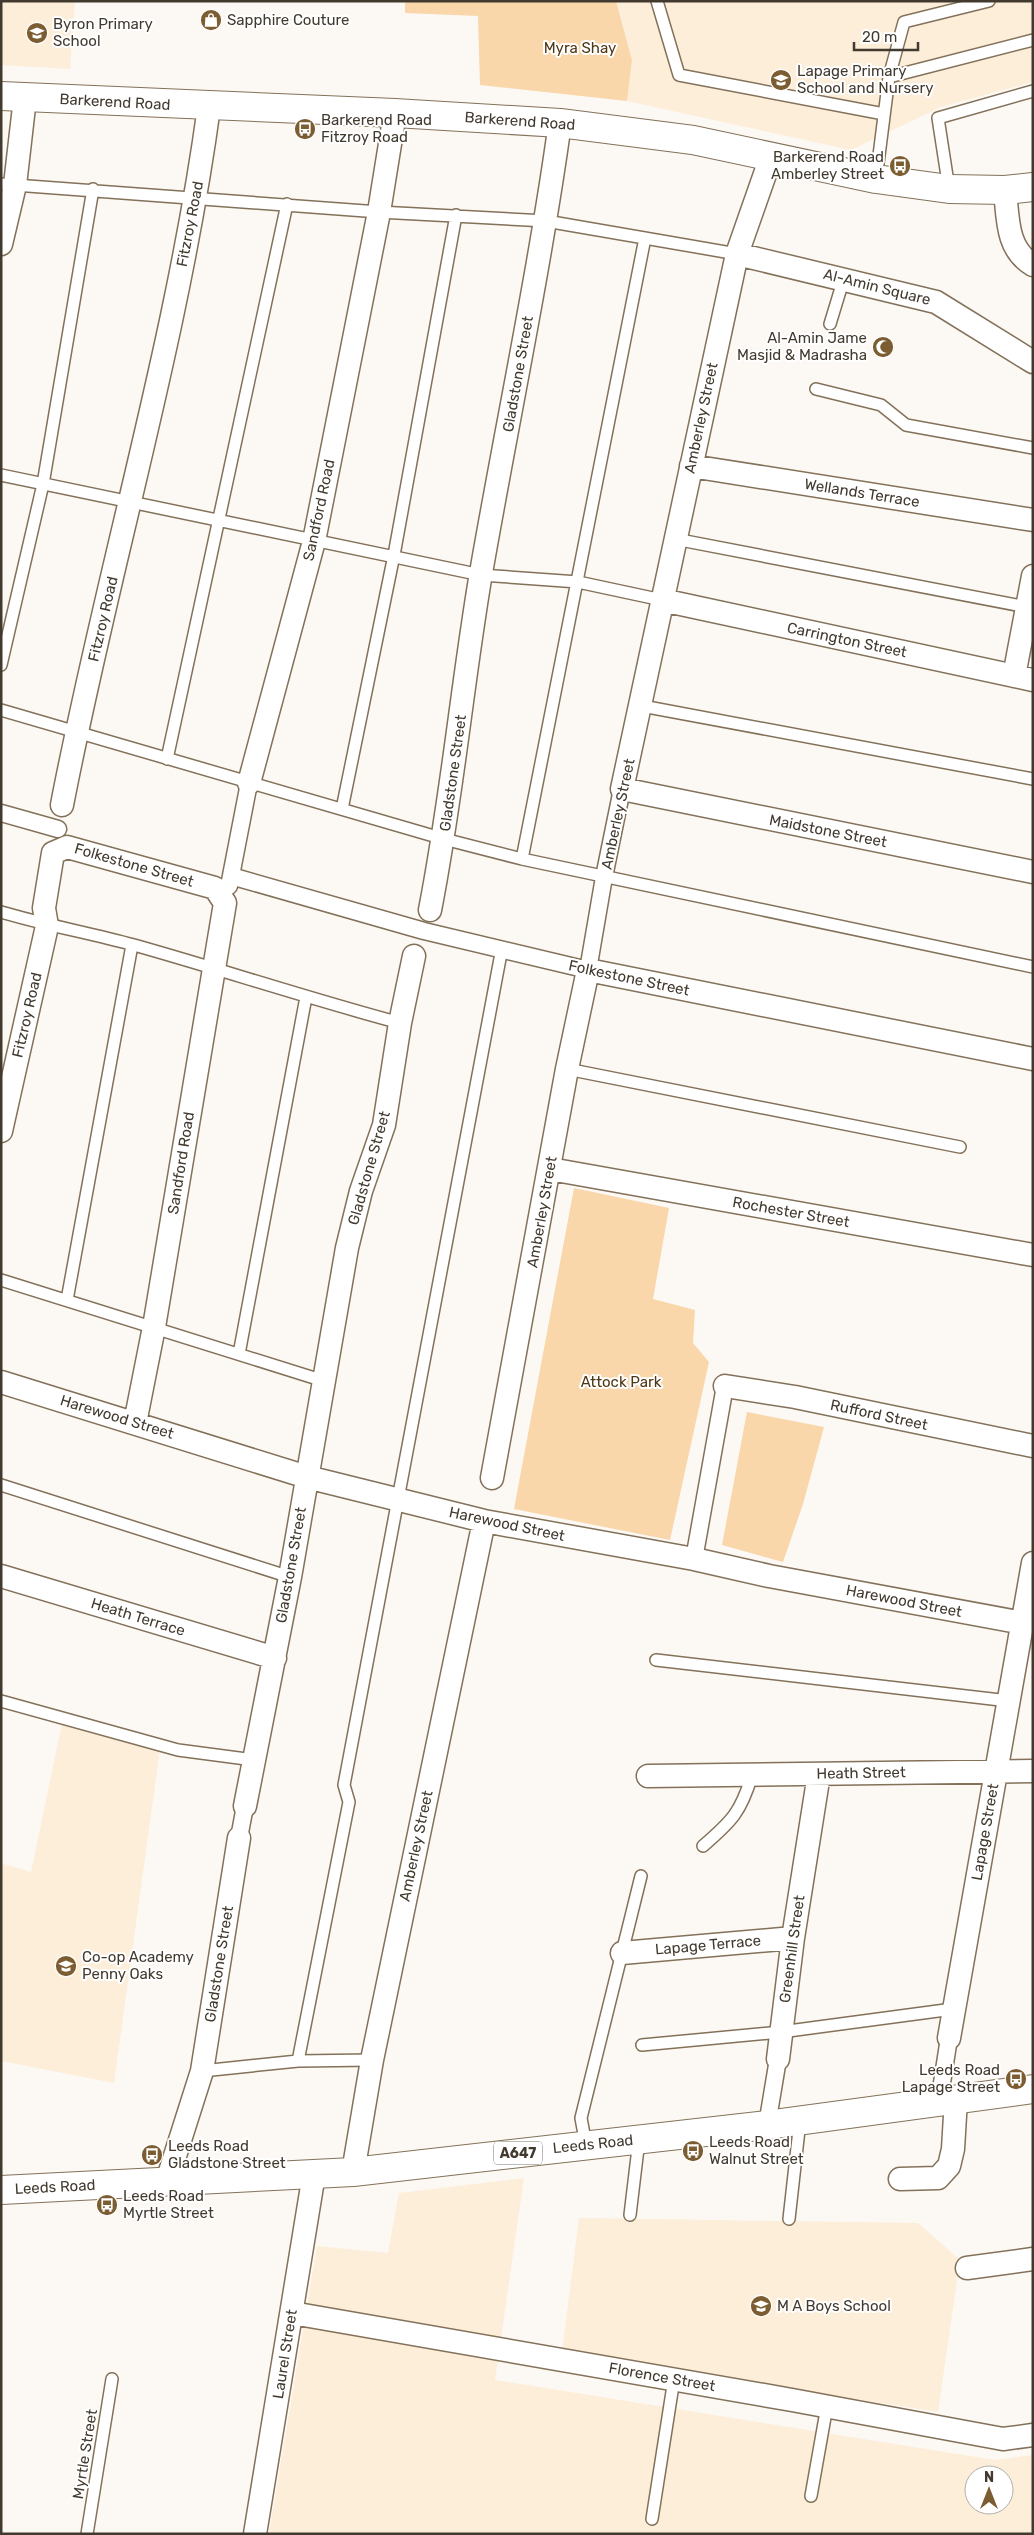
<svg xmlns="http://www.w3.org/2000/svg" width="1034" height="2535" font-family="Rubik,sans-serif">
  <rect width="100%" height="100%" fill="#fcf8f3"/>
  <path fill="#fdeeda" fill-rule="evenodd" d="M1 1H75L70 69 1 65Z
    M616 1H1033V82L941 107 851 150 627 101 632 60Z
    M62 1724 160 1749 114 2083 1 2061V1863L31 1872Z
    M524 2178 495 2380 995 2460 1033 2455V2534H269L317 2246 388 2253 399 2193ZM974 2475H1004V2505H974Z
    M579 2218 918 2223 960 2260 938 2412 562 2352Z"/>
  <path fill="#f9d7ab" d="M405 1H616L632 60 627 101 480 85 478 16 405 13Z
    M574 1188 669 1208 653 1299 695 1310 693 1343 709 1362 670 1540 514 1509Z
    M747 1412 824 1427 803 1504 783 1562 722 1545Z"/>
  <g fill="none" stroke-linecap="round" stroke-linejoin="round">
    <g stroke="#837159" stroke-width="14">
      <path id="service" d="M657 1 679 75 884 114
        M889 77 1033 40
        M876 179 889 77 904 22 989 1
        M1 184 379 212 546 221 737 254
        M949 189 938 118 1033 91
        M830 324 844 278
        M816 389 881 405 906 425 1033 448
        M1 475 481 575 578 582 662 600
        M675 539 1027 607
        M1 665 43 484 93 189
        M642 706 1033 779
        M1 710 444 839 522 859 1033 967
        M167 759 287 204
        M342 809 394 555 456 215
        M522 859 645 238
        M1 912C45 925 90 933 134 945 223 970 310 999 400 1023
        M567 1069 960 1147
        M1 1280 324 1381
        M67 1300 132 945
        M239 1354 306 997
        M1 1485 290 1577
        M656 1660 1009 1701
        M1 1701 178 1750 254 1760
        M703 1846C732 1821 741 1812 752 1775
        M642 2045 781 2032 953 2009
        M298 2061 349 1802 344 1785 502 948
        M202 2071 298 2061 372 2060
        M586 2145 581 2118 641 1876
        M630 2215 639 2140
        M789 2219 800 2121
        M811 2496 827 2406
        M652 2519 674 2379
        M87 2534 112 2379"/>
    </g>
    <g stroke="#837159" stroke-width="19">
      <path id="pedestrian" d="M1 813 58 829
        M231 876 424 931 588 970 604 877 622 789
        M229 886 249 783
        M694 1559 725 1386
        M239 1838 245 1806
        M939 2102 949 2038
        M767 2125 778 2059"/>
    </g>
    <g stroke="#837159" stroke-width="25">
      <path id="minor" d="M771 157 737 254 622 789 1033 872
        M1005 190C1008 218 1006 249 1033 265
        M1 244 15 185 25 98
        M737 254 936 302 1033 362
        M691 466 1033 520
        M662 600 1033 680
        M1014 676 1033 576
        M249 783 314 541 379 212 395 113
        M62 805C107 571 177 343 209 107
        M430 910C452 798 462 685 481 573 507 423 539 274 560 123
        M1 1131 47 926 44 908 53 853 67 847 215 888 225 903 154 1327 135 1423
        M550 1169 1033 1255
        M1 1382 307 1477 484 1521 694 1559 769 1576 1023 1623
        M725 1386 795 1397 1033 1446
        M492 1478 567 1069 588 970 1033 1059
        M1 1576 275 1658
        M648 1776 1033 1771
        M245 1806 290 1577 347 1248 361 1191 384 1125 400 1023 414 956
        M622 1953 793 1938
        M949 2038 1033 1563
        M778 2059 793 1938 819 1774
        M353 2172 372 2060 484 1521
        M900 2179 938 2178 949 2166 953 2149 956 2099
        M167 2181 202 2071 239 1838
        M967 2268 1033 2259
        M292 2313 792 2400 1003 2439 1033 2435
        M255 2534 314 2174"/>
    </g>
    <g stroke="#837159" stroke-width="30">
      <path id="secondary" d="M1 96 395 113 560 123 693 140 876 179 949 189 1005 190 1033 187"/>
    </g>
    <g stroke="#837159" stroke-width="30">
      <path id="primary" d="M1 2190 353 2172 767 2125 1033 2089"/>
    </g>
    <use href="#service" stroke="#fff" stroke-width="11"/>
    <use href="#pedestrian" stroke="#fff" stroke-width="16"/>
    <use href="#minor" stroke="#fff" stroke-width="22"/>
    <use href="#secondary" stroke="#fff" stroke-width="28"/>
    <use href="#primary" stroke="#fff" stroke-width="28"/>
  </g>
  <defs>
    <g id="shop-disc" transform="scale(1.125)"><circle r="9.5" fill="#7c5d32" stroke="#fff"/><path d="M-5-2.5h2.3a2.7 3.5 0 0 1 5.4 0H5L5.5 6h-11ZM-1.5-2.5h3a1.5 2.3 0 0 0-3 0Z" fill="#fff"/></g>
    <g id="school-disc" transform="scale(1.125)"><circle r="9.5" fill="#7c5d32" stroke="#fff"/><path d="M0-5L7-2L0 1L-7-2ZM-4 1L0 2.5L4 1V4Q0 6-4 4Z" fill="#fff"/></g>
    <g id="bus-disc" transform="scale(1.125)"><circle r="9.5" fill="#7c5d32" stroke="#fff"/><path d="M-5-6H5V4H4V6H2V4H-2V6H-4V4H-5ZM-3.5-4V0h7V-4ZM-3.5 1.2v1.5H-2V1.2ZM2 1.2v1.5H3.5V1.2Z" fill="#fff"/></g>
    <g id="mosque-disc" transform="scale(1.125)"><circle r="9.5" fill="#7c5d32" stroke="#fff"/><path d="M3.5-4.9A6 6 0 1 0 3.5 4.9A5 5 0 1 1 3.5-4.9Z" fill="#fff"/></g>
  </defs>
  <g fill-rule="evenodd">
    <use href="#shop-disc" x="211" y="20"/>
    <use href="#school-disc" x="37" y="33"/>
    <use href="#school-disc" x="781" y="80"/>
    <use href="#bus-disc" x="305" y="129"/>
    <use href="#bus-disc" x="900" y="166"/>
    <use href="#mosque-disc" x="883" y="347"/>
    <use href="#school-disc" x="66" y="1966"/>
    <use href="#bus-disc" x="1016" y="2079"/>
    <use href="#bus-disc" x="693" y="2151"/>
    <use href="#bus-disc" x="152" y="2155"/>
    <use href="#bus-disc" x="107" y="2205"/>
    <use href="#school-disc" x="761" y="2306"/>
  </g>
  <g text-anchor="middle" stroke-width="4" stroke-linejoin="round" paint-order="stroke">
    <rect fill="#fff" stroke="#7b756d" stroke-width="1" x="494" y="2141.5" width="48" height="23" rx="4"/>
    <g font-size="14" font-weight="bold" fill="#423a2f">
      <text x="518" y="2158">A647</text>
    </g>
    <g font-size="15" fill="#423a2f" stroke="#fff" text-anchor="start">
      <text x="227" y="25">Sapphire Couture</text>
      <text x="53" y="29">Byron Primary<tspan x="53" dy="17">School</tspan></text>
      <text x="797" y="76">Lapage Primary<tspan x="797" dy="17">School and Nursery</tspan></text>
      <text x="321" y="125">Barkerend Road<tspan x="321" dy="17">Fitzroy Road</tspan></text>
      <text x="884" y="162" text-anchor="end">Barkerend Road<tspan x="884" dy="17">Amberley Street</tspan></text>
      <text x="867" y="343" text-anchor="end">Al-Amin Jame<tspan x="867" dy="17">Masjid &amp; Madrasha</tspan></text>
      <text x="82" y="1962">Co-op Academy<tspan x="82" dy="17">Penny Oaks</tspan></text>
      <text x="1000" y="2075" text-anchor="end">Leeds Road<tspan x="1000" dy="17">Lapage Street</tspan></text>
      <text x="709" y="2147">Leeds Road<tspan x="709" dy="17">Walnut Street</tspan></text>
      <text x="168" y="2151">Leeds Road<tspan x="168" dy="17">Gladstone Street</tspan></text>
      <text x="123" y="2201">Leeds Road<tspan x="123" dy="17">Myrtle Street</tspan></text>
      <text x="777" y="2311">M A Boys School</text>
    </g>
    <g font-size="15" fill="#4e3715" stroke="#fff">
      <text x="580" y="53">Myra Shay</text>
      <text x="621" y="1387">Attock Park</text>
    </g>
    <g font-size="15" fill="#423a2f" stroke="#fff">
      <text transform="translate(115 102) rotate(3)" y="5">Barkerend Road</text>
      <text transform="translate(520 121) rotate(4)" y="5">Barkerend Road</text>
      <text transform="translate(190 224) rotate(-79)" y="5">Fitzroy Road</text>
      <text transform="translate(877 287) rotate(14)" y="5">Al-Amin Square</text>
      <text transform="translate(518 374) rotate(-80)" y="5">Gladstone Street</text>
      <text transform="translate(701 418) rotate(-78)" y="5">Amberley Street</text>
      <text transform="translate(862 493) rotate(9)" y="5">Wellands Terrace</text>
      <text transform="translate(319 510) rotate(-78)" y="5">Sandford Road</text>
      <text transform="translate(103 619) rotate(-77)" y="5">Fitzroy Road</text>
      <text transform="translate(847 640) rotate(12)" y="5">Carrington Street</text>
      <text transform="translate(453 773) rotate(-82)" y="5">Gladstone Street</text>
      <text transform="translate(618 814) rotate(-78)" y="5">Amberley Street</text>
      <text transform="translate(828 831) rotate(11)" y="5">Maidstone Street</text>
      <text transform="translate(134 865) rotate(16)" y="5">Folkestone Street</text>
      <text transform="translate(629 978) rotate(12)" y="5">Folkestone Street</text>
      <text transform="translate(27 1015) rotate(-77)" y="5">Fitzroy Road</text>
      <text transform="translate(181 1163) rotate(-81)" y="5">Sandford Road</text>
      <text transform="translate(369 1168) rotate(-74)" y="5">Gladstone Street</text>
      <text transform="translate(542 1212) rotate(-80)" y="5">Amberley Street</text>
      <text transform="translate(791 1212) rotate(10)" y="5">Rochester Street</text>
      <text transform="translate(879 1415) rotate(12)" y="5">Rufford Street</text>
      <text transform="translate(117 1417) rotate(17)" y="5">Harewood Street</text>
      <text transform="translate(507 1524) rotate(12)" y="5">Harewood Street</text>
      <text transform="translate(291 1565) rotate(-80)" y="5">Gladstone Street</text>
      <text transform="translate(904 1601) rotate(11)" y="5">Harewood Street</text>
      <text transform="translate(138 1617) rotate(17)" y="5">Heath Terrace</text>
      <text transform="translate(861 1773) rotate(-1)" y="5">Heath Street</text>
      <text transform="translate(985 1832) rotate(-80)" y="5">Lapage Street</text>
      <text transform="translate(416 1846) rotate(-78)" y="5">Amberley Street</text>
      <text transform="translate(708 1945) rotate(-5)" y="5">Lapage Terrace</text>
      <text transform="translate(792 1949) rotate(-82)" y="5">Greenhill Street</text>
      <text transform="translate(219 1964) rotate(-81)" y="5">Gladstone Street</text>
      <text transform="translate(593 2144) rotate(-6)" y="5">Leeds Road</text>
      <text transform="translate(55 2187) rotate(-3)" y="5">Leeds Road</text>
      <text transform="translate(285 2354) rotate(-81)" y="5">Laurel Street</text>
      <text transform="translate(662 2377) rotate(10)" y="5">Florence Street</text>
      <text transform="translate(85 2454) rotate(-81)" y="5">Myrtle Street</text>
    </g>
  </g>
  <rect width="1034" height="2535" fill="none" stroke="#423a2f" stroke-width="5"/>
  <g transform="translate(989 2490)"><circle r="24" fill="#ffffff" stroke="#b3b0ac"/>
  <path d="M0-4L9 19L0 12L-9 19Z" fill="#7c5d32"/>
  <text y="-8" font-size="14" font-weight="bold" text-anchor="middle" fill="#423a2f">N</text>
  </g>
  <path d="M854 42v8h64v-8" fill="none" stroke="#423a2f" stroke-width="2.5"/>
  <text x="862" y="42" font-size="15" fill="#423a2f" stroke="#ffffff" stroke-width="4" paint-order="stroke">20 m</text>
</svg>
